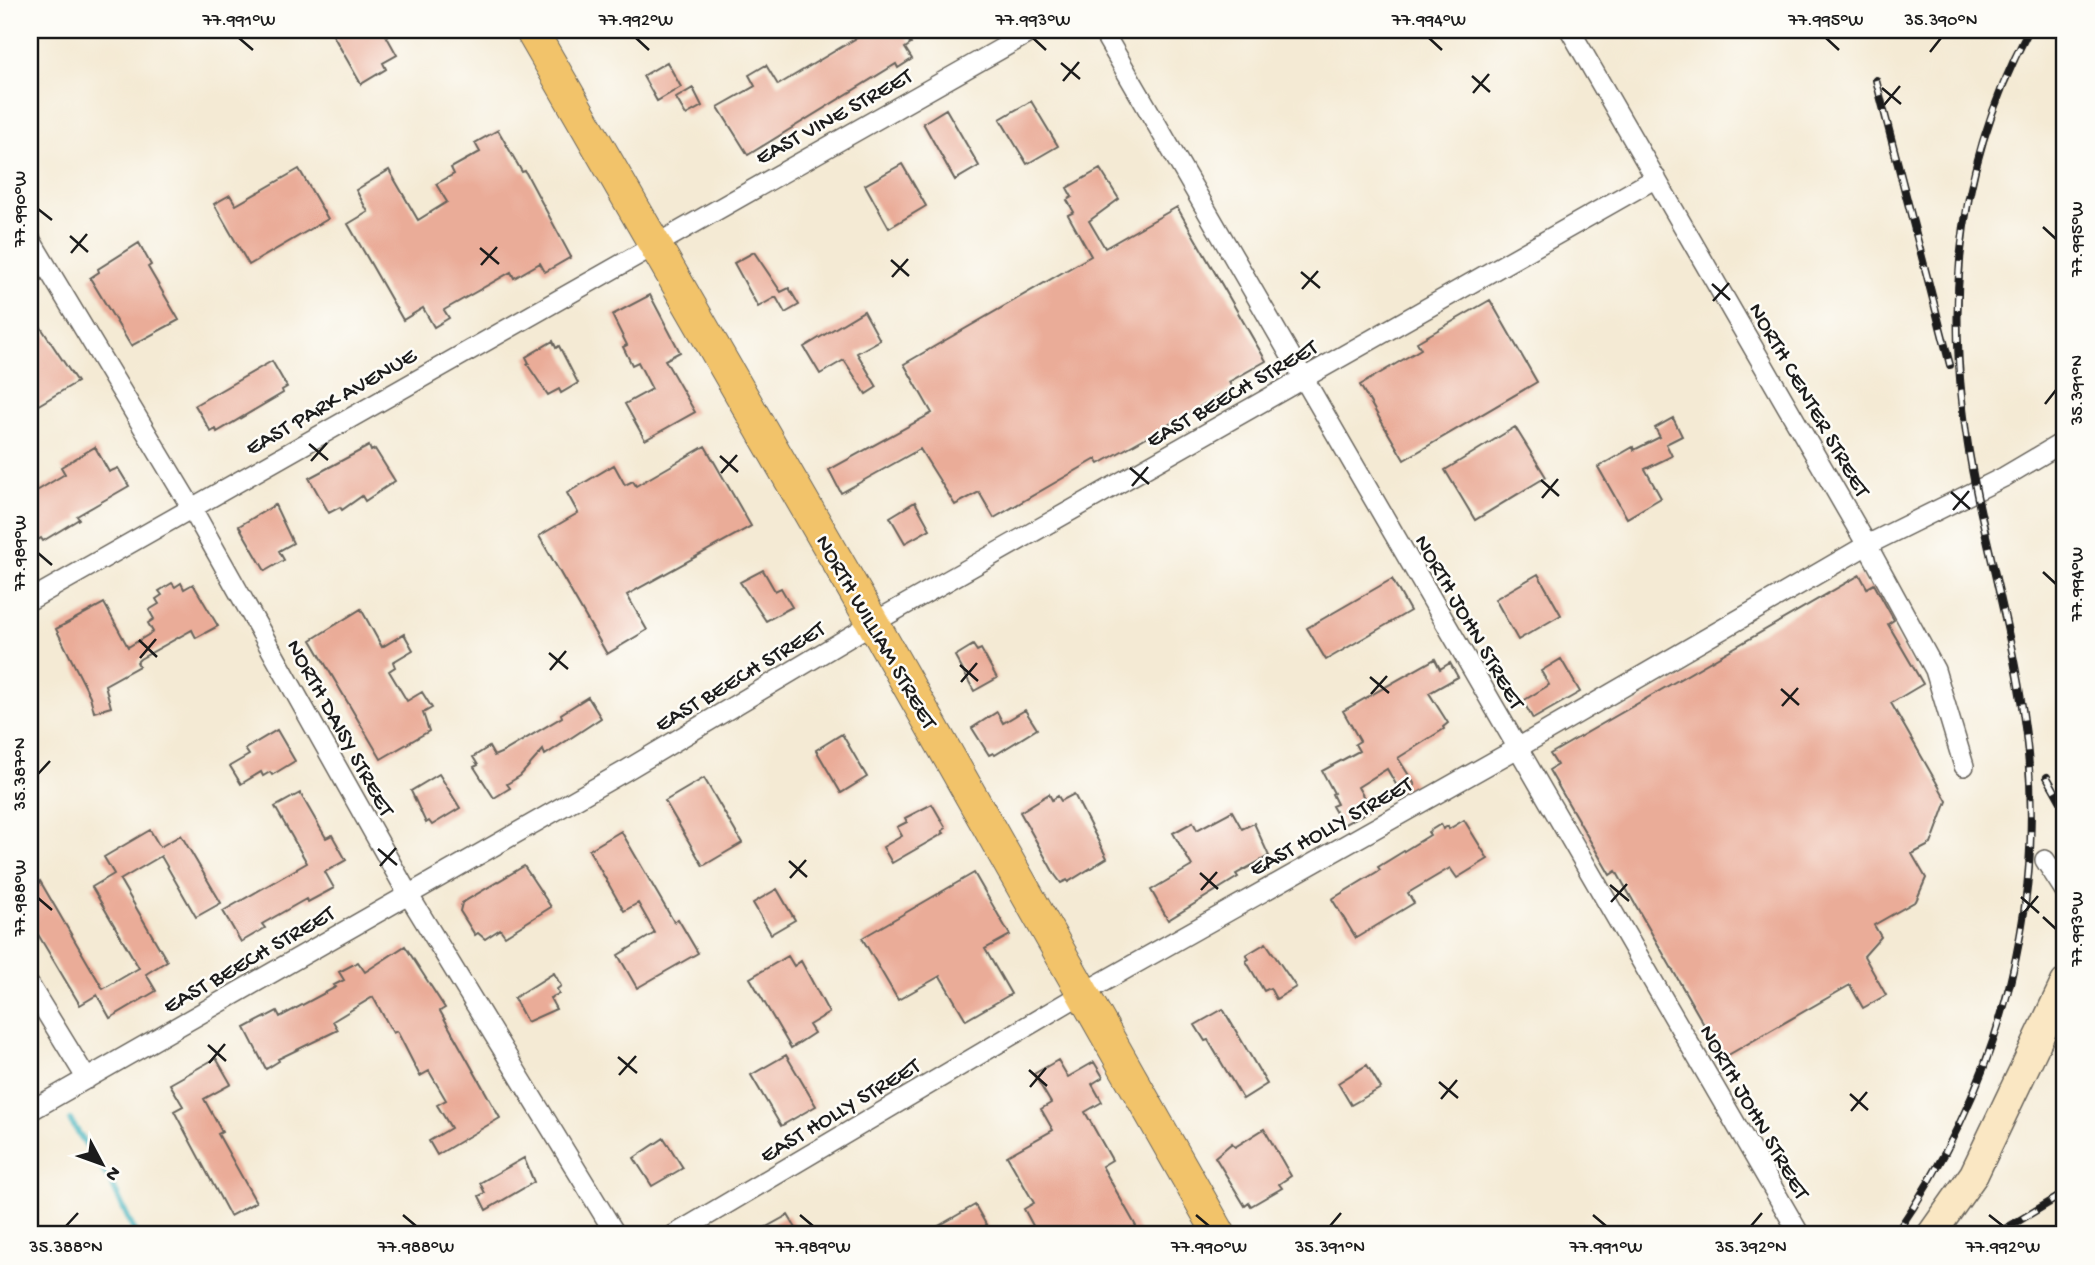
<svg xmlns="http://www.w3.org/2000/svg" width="2095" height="1265" font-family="'Gochi Hand',sans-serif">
  <rect width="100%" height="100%" fill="#fdfcf7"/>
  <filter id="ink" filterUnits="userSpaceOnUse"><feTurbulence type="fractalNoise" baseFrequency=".0143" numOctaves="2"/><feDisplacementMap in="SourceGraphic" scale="14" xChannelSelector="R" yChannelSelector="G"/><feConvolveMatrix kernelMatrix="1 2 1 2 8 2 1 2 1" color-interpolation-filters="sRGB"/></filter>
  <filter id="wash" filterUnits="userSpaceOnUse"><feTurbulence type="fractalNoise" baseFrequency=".00686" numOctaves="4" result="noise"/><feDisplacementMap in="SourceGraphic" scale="28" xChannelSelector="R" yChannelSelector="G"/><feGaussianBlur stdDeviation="1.57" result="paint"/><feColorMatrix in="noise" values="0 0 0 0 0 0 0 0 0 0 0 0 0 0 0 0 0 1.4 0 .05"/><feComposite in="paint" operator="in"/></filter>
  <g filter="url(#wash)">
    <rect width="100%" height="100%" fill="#f4ead4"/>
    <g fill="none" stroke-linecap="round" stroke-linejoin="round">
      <path stroke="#46b5bf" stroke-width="6" d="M70 1120 112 1184 136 1235"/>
    </g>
    <g id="blocks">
      <path fill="#eaac98" d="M330 30H383L397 55 383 63 386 69 361 84Z
        M870 30H902L911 44 905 48 912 59 898 68 896 64 748 155 718 107 755 86 749 75 766 65 778 85Z
        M667 62 681 87 657 101 643 76Z
        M693 88 702 106 686 115 676 98Z
        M1031 101 1058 146 1027 164 1000 119Z
        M946 109 979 166 955 180 923 123Z
        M498 130 522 172 525 171 571 257 545 272 540 263 514 278 511 272 444 310 449 318 434 327 423 308 403 320 348 224 368 212 356 190 389 170 418 220 447 202 436 184 454 174 451 168 480 152 475 143Z
        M902 164 926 206 889 228 865 185Z
        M299 169 328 219 249 265 214 204 230 195 236 205Z
        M1100 169 1119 199 1089 221 1105 248 1177 207 1266 361 1229 382 1232 388 1196 409 1099 464 1096 459 994 518 979 492 955 505 920 449 841 493 829 470 932 413 904 364 1091 256 1068 215 1074 212 1067 200 1072 197 1067 188Z
        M139 243 151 265 148 267 179 320 131 346 90 278 99 272 98 269Z
        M754 252 781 292 789 288 799 305 785 313 776 297 758 307 734 263Z
        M650 295 680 352 665 360 695 412 645 440 625 404 652 389 638 362 632 365 623 347 627 345 612 315Z
        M1490 300 1537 382 1404 460 1360 385 1421 349 1417 342Z
        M30 311 77 382 30 410Z
        M864 311 880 340 857 353 877 387 866 394 844 360 820 374 804 347Z
        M553 341 556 348 559 346 578 383 561 393 559 389 548 395 527 364 529 363 526 357Z
        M272 361 287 387 282 390 283 393 217 432 216 429 211 432 195 405Z
        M1673 418 1682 436 1666 444 1672 456 1645 469 1661 498 1627 518 1598 467 1633 447 1634 450 1660 437 1655 428Z
        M1515 427 1546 477 1475 520 1445 470Z
        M369 446 371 451 375 449 395 481 365 501 362 496 342 510 340 507 329 513 309 478Z
        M705 446 751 526 627 595 647 630 607 654 539 536 578 513 567 493 614 465 625 485 633 481 636 486Z
        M95 447 109 472 118 468 129 486 77 516 79 519 43 541 41 538 30 544V495L65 474 61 467Z
        M915 502 930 529 905 543 890 517Z
        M275 505 293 543 279 551 284 560 265 571 239 526Z
        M763 570 775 591 781 588 792 607 766 621 740 582Z
        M1538 574 1561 615 1518 640 1495 599Z
        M1860 575 1867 588 1874 584 1894 620 1888 624 1923 684 1891 703 1947 801 1931 844 1912 854 1926 878 1916 901 1874 925 1881 937 1864 956 1886 995 1863 1008 1850 985 1723 1058 1616 871 1610 875 1549 770 1557 765 1550 754Z
        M1392 579 1410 611 1326 660 1307 628Z
        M172 583 175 587 181 583 184 589 193 584 218 626 196 638 192 630 140 659 137 662 139 666 105 685 111 707 94 712 90 696 56 629 104 603 128 647 153 632 148 623 154 619 149 610 159 604 156 599 162 595 159 591Z
        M361 609 382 647 404 634 413 650 393 662 395 667 389 671 407 701 422 692 432 708 423 713 429 731 381 759 311 640Z
        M973 645 977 651 981 649 997 678 974 691 955 656Z
        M1435 659 1440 669 1450 663 1458 677 1429 693 1448 723 1443 727 1444 729 1398 758 1415 785 1401 793 1387 769 1358 787 1371 810 1343 825 1332 806 1337 804 1332 794 1334 793 1322 771 1359 751 1355 744 1360 741 1343 711Z
        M1561 659 1580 692 1533 719 1523 701 1549 685 1541 671Z
        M588 697 601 718 545 755 543 750 520 776 507 784 510 788 494 798 474 767 478 765 473 757 489 747 494 756 503 752 562 717 561 714Z
        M1025 710 1037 729 995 755 993 753 989 755 972 728 997 712 1003 723Z
        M277 730 295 761 272 775 270 772 263 776 261 772 241 784 230 766 249 755 245 749Z
        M842 734 867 777 841 793 816 750Z
        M439 774 460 808 432 825 429 821 426 823 411 791Z
        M704 778 742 843 703 866 665 801Z
        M300 793 326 838 332 835 346 860 325 872 334 888 308 902 306 899 262 924 265 928 241 942 223 911 307 863 275 807Z
        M1049 794 1052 800 1058 796 1061 801 1074 794 1107 858 1068 882 1067 880 1061 883 1055 875 1020 812Z
        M932 804 946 828 942 831 944 833 892 863 883 847 902 836 897 827 907 822 905 818Z
        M1232 811 1242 829 1254 823 1269 856 1236 874 1238 877 1168 920 1151 890 1192 866 1173 833 1193 822 1197 830Z
        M1464 820 1488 859 1457 878 1450 868 1408 893 1414 903 1356 938 1332 899 1380 870 1378 867 1430 835 1428 832 1441 824 1443 829 1448 826 1449 829Z
        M150 830 160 847 181 835 221 903 196 917 161 856 120 880 167 961 146 974 156 991 110 1018 97 995 80 1005 30 921V887L40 881 103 989 139 968 92 887 114 874 104 857Z
        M621 831 674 922 678 919 698 953 637 988 618 955 655 933 638 903 624 911 589 850Z
        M524 866 551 907 505 936 500 929 485 939 478 933 475 935 460 911 462 903Z
        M974 873 1010 935 985 949 1011 994 966 1020 940 976 898 1000 862 938Z
        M777 889 795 920 771 934 753 903Z
        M1266 943 1296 987 1276 999 1270 988 1264 991 1246 961 1249 959 1246 955Z
        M405 946 445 1008 440 1011 500 1118 437 1155 429 1141 451 1128 437 1105 446 1100 429 1071 420 1076 397 1031 393 1033 373 997 333 1021 338 1030 278 1059 279 1061 266 1069 245 1028 277 1011 280 1017 336 987 334 985 344 980 339 972 358 962 365 972Z
        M788 956 794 966 801 961 829 1013 809 1025 814 1033 791 1048 750 978Z
        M554 973 561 986 557 989 559 994 550 998 556 1009 527 1022 514 998Z
        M1223 1009 1267 1084 1243 1099 1208 1040 1205 1041 1195 1025Z
        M786 1055 816 1106 781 1126 751 1075Z
        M216 1058 231 1084 204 1099 222 1132 218 1134 256 1202 230 1216 174 1111 183 1106 170 1084Z
        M1058 1060 1068 1077 1094 1062 1103 1077 1092 1084 1102 1102 1085 1112 1112 1160 1102 1166 1141 1235H1038L1024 1209 1034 1203 1007 1156 1053 1130 1041 1109 1051 1103 1034 1074Z
        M1367 1065 1381 1088 1351 1105 1338 1083Z
        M1264 1129 1291 1176 1279 1184 1282 1188 1251 1206 1249 1203 1245 1206 1215 1157 1232 1143 1235 1147Z
        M664 1138 683 1168 652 1186 634 1158Z
        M524 1158 534 1182 486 1210 479 1196 485 1193 480 1183Z
        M975 1205 992 1235H923Z
        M788 1215 800 1235H752Z"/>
    </g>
  </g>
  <g filter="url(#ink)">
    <use href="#blocks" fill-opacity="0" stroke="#68645c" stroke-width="2"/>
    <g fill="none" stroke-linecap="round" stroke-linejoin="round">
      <g stroke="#68645c" stroke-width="22">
        <path id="street" d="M1102 30 1800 1235
          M1570 30 1867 545 1935 670 1964 766
          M30 239 191 507 408 894 616 1235
          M30 600 1034 30
          M2045 860 2065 891
          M30 986 87 1079
          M30 1111 625 771 873 623 1656 178
          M674 1235 1083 993 1516 749 1867 545 2004 477 2065 441"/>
      </g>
      <g stroke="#68645c" stroke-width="31">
        <path id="secondary" d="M1931 1235 1974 1174 2065 983"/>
      </g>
      <g stroke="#68645c" stroke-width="34">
        <path id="primary" d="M531 30 873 623 1220 1235"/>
      </g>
      <use href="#street" stroke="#fff" stroke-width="19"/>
      <use href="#secondary" stroke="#fae7c3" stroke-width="28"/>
      <use href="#primary" stroke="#f2c36a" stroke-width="32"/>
      <g stroke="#1c1c1c" stroke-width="8">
        <path id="rail" d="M1876 80 1950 365
          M2047 777 2065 809
          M1895 1235C1992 1095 2044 925 2028 754 2020 667 1995 580 1977 495 1943 330 1949 181 2029 30
          M1995 1235 2065 1193"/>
      </g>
      <use href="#rail" stroke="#fdfcf7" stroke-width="5" stroke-dasharray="16" stroke-linecap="butt"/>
    </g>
  </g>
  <path fill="none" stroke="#1c1c1c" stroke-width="2.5" d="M239 38 253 50M636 38 649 50M1033 38 1046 50M1429 38 1442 50M1826 38 1839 50M1930 52 1941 38M1061 63 1080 79M1472 76 1490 92M1063 81 1079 62M1882 88 1901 104M1473 93 1489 74M1884 105 1900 86M38 209 52 220M2043 227 2056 239M70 236 88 252M480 248 499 264M71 253 87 234M891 260 909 276M481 265 497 247M1301 272 1320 288M892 277 908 259M1712 284 1730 300M1302 289 1318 271M1713 301 1729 283M2045 404 2056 390M309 444 328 460M720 456 738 472M311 461 327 443M1130 468 1149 484M721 473 737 455M1541 480 1559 496M1132 486 1148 467M1951 492 1970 509M1542 498 1558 479M1953 510 1969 491M38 553 52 565M2043 572 2056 584M139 640 157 657M549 653 568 669M140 658 156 639M960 665 978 681M550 670 566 651M1370 677 1389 693M961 682 977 663M1781 689 1799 705M1371 694 1387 676M1782 706 1798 688M38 774 50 761M378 849 397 865M789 861 807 877M380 866 396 848M1200 873 1218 889M790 878 806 860M1610 885 1629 901M1201 890 1217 872M2021 897 2039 913M38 898 52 910M1611 902 1627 884M2022 915 2038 896M2043 917 2056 929M208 1045 226 1061M618 1057 637 1073M209 1063 225 1044M1029 1070 1047 1086M619 1075 636 1056M1439 1082 1458 1098M1030 1087 1046 1068M1850 1094 1868 1110M1441 1099 1457 1080M1851 1111 1867 1092M403 1215 416 1226M800 1215 813 1226M1196 1215 1209 1226M1593 1215 1606 1226M1989 1215 2003 1226M66 1226 78 1213M1330 1226 1341 1213M1751 1226 1762 1213"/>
  <g text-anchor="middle" stroke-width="5" stroke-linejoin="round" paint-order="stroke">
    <g font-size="23" fill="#1c1c1c" stroke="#fdfcf7">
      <text transform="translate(833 115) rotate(-29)" y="8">EAST VINE STREET</text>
      <text transform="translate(1231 392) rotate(-30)" y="8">EAST BEECH STREET</text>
      <text transform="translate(1811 399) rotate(60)" y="8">NORTH CENTER STREET</text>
      <text transform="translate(330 400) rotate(-30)" y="8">EAST PARK AVENUE</text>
      <text transform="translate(1471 621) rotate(60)" y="8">NORTH JOHN STREET</text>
      <text transform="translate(878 631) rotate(60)" y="8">NORTH WILLIAM STREET</text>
      <text transform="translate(739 675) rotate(-31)" y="8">EAST BEECH STREET</text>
      <text transform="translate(342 727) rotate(61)" y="8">NORTH DAISY STREET</text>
      <text transform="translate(1330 825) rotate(-29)" y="8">EAST HOLLY STREET</text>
      <text transform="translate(248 958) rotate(-30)" y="8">EAST BEECH STREET</text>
      <text transform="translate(839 1109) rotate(-31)" y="8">EAST HOLLY STREET</text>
      <text transform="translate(1756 1111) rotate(60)" y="8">NORTH JOHN STREET</text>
    </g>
  </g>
  <rect width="2095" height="1265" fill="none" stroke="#fdfcf7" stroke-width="77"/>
  <g transform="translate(102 1164) rotate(131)" stroke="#fdfcf7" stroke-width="5" paint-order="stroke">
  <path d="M0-5L12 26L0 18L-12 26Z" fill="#1c1c1c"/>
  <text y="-10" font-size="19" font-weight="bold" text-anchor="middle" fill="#1c1c1c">N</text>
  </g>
  <rect x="38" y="38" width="2018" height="1188" fill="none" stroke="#1c1c1c" stroke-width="2.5"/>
  <g font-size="18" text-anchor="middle" fill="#1c1c1c">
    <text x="239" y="25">77.991°W</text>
    <text x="636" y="25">77.992°W</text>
    <text x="1033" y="25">77.993°W</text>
    <text x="1429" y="25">77.994°W</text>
    <text x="1826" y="25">77.995°W</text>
    <text x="1941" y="25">35.390°N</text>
    <text transform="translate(19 209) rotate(-90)" y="6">77.990°W</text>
    <text transform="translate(2076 239) rotate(-90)" y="6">77.995°W</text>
    <text transform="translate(2076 390) rotate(-90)" y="6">35.391°N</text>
    <text transform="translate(19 553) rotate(-90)" y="6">77.989°W</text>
    <text transform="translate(2076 584) rotate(-90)" y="6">77.994°W</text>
    <text transform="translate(19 774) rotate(-90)" y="6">35.387°N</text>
    <text transform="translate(19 898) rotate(-90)" y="6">77.988°W</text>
    <text transform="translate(2076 929) rotate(-90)" y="6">77.993°W</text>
    <text x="66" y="1252">35.388°N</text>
    <text x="416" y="1252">77.988°W</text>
    <text x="813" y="1252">77.989°W</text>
    <text x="1209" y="1252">77.990°W</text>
    <text x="1330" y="1252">35.391°N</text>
    <text x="1606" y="1252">77.991°W</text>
    <text x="1751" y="1252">35.392°N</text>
    <text x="2003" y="1252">77.992°W</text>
  </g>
</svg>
